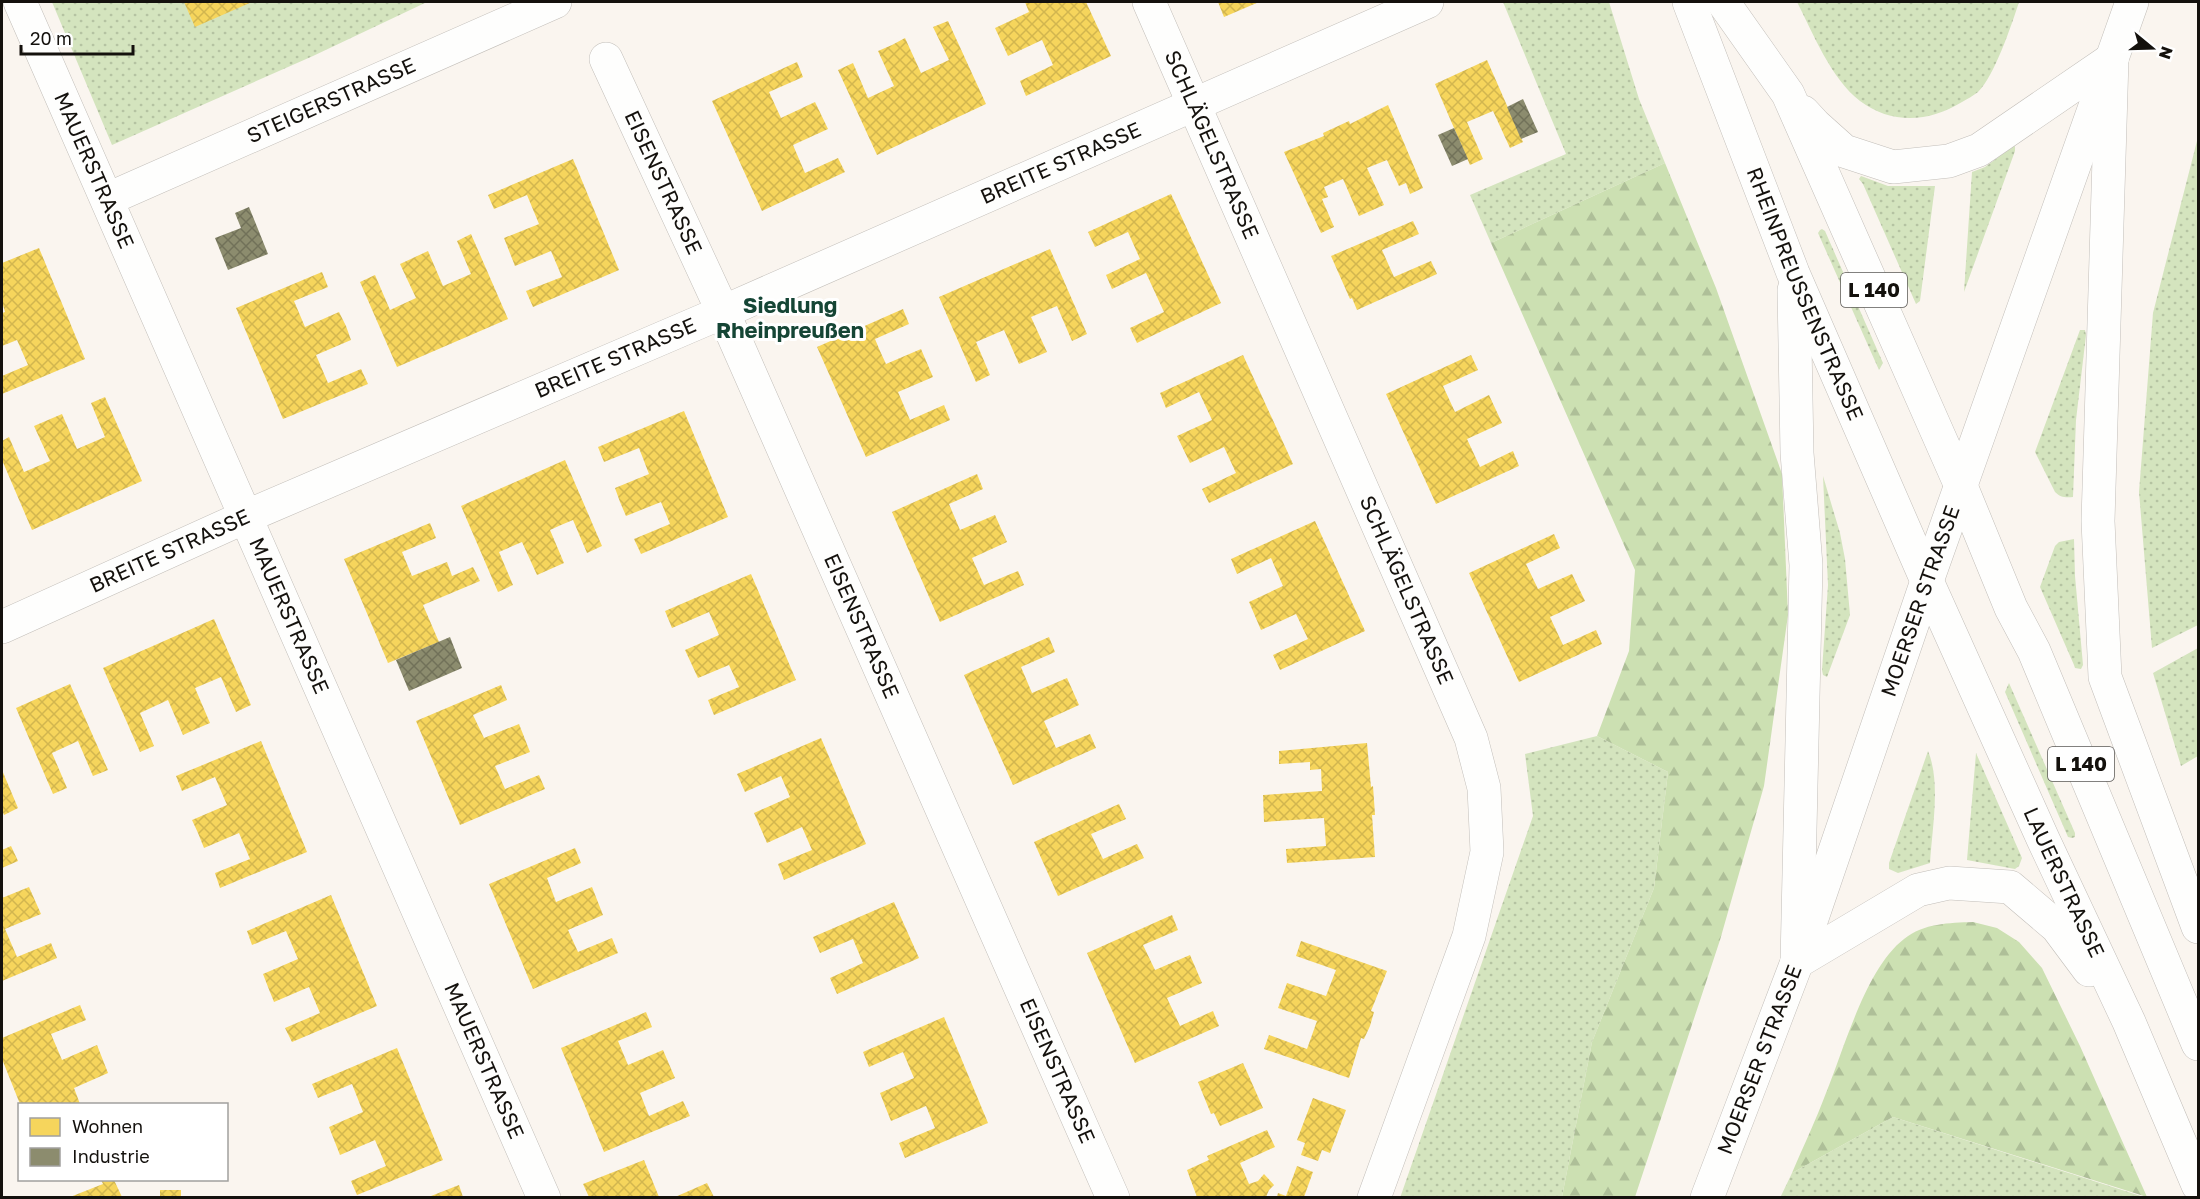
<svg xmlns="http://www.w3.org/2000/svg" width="2200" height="1199" font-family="'Golos Text',sans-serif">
  <defs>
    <pattern id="grass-dots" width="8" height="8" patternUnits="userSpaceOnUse" patternTransform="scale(1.5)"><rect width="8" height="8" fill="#d4e4be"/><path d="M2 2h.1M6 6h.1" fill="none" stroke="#b5c3a2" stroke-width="1.8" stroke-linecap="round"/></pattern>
    <pattern id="forest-firs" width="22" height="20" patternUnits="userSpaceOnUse" patternTransform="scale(1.5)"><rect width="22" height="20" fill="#cce0b2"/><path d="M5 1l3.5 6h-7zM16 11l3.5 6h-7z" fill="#aebf98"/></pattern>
    <pattern id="homes-cross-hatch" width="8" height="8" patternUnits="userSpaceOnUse" patternTransform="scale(1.5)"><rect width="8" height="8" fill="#f6d55c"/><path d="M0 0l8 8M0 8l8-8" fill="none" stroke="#d2b64f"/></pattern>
    <pattern id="industry-cross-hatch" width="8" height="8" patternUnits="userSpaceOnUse" patternTransform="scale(1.5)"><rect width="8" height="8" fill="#8c8c6e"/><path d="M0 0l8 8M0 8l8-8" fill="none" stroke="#717159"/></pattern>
  </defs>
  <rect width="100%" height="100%" fill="#faf5ef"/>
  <path fill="url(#grass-dots)" d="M52 2H427L313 56 112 145Z
    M1503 2H1609L1639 99 1665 163 1491 243 1470 195 1566 154Z
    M1797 2H2019C2012 24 1994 77 1978 92 1973 96 1967 99 1962 102 1930 122 1892 125 1860 101 1831 79 1813 33 1797 2Z
    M2198 137V625L2152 648 2139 492 2153 313Z
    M2015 146V151L1964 292 1972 172 1985 167 2012 147Z
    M1861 176 1888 186H1935L1920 301 1916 304 1863 184 1859 179Z
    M1822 229 1825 231 1883 363 1879 370 1818 233 1820 230Z
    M2080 330H2085L2086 335 2076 420 2073 497C2065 498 2060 497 2055 492L2035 452Z
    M1823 476 1840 533 1845 559 1850 615 1827 677 1823 675 1822 670 1828 585Z
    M2074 539 2075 576 2083 665 2081 669 2075 668 2074 665 2040 587 2055 546 2059 542Z
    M2198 648V756L2181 766 2153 673Z
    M2009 683 2075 833V837L2072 838 2068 837 2005 692Z
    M1597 736 1668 772 1654 888 1592 1042 1562 1197 1400 1198 1533 816 1525 754Z
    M1928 751C1941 782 1932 829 1930 863L1898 873 1889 869V863Z
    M1976 753 2022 858 2019 866 2015 869 1967 860Z
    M1893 1117 2144 1197 1780 1198 1792 1173Z"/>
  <path fill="url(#forest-firs)" d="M1665 163 1716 288 1782 474 1788 615 1764 786 1720 940 1635 1197H1562L1592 1042 1654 888 1668 772 1597 736 1629 651 1635 570 1491 243Z
    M1973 922 1997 928 2019 942 2042 968 2080 1046 2147 1197 1893 1117 1792 1173C1803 1147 1816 1120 1826 1093 1844 1049 1866 968 1904 939 1924 923 1949 923 1973 922Z"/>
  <path fill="url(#homes-cross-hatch)" d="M184 2H252L195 27Z
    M1025 2H1086L1111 56 1026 96 1020 81 1053 65 1042 40 1008 56 995 28 1029 12Z
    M1218 2H1259L1224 17Z
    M948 21 986 104 877 155 838 70 853 63 868 98 894 86 878 51 892 45 905 38 921 73 949 60 933 27Z
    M1487 60 1523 142 1510 148 1493 111 1467 122 1483 159 1470 165 1435 84Z
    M797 62 803 77 769 92 781 118 815 102 828 129 793 145 805 173 838 158 845 172 762 211 712 101Z
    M1388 105 1423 188 1410 194 1406 183 1399 186 1387 160 1367 168 1384 205 1359 216 1343 179 1324 187 1328 197 1322 199 1334 227 1321 233 1284 152 1324 136 1323 133 1349 121 1350 124Z
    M573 159 619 270 533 307 526 291 562 277 551 251 515 266 504 238 539 224 527 195 494 209 488 195Z
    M1171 194 1221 303 1137 343 1130 328 1164 312 1146 273 1112 289 1106 275 1140 259 1128 232 1095 247 1088 232Z
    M1413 221 1419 234 1382 250 1394 277 1431 261 1437 274 1357 310 1352 298 1350 299 1331 256Z
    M471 234 508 319 397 367 360 282 375 275 390 310 416 298 400 264 428 251 443 286 471 274 457 241Z
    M39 248 85 359 2 394V376L28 365 17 340 2 346V313L5 312 2 302V263Z
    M1050 249 1087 334 1072 341 1057 306 1031 317 1047 352 1019 364 1004 330 976 342 990 375 976 382 939 297Z
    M322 272 328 287 294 301 305 327 339 312 346 326 351 340 316 355 328 383 361 369 368 384 283 419 236 308Z
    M903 309 909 324 875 339 880 351 886 364 921 349 933 377 898 392 910 420 944 405 950 420 866 457 817 347Z
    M1243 355 1293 464 1209 503 1202 489 1236 473 1224 447 1190 463 1177 436 1212 420 1199 392 1166 408 1160 393Z
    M1471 355 1478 370 1443 386 1455 412 1489 395 1502 423 1467 439 1480 467 1513 451 1519 466 1436 504 1386 394Z
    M105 397 142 481 32 530 2 460V441L9 437 24 472 50 461 34 426 62 414 77 449 105 437 91 403Z
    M684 411 728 517 641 554 634 539 670 524 661 502 626 516 620 502 615 488 649 474 639 448 604 462 598 447Z
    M565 460 602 546 587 553 573 520 561 525 550 530 564 563 537 575 522 542 499 552 513 585 498 592 461 506Z
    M977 474 983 489 949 504 960 530 995 515 1007 542 972 558 984 585 1018 571 1024 585 940 622 892 512Z
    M1315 521 1365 631 1280 670 1273 655 1308 639 1296 614 1261 630 1249 602 1283 586 1271 558 1237 574 1231 559Z
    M430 523 436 538 402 552 412 576 447 562 452 576 473 567 480 581 423 605 439 642 388 663 344 559Z
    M1554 534 1560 548 1526 564 1538 589 1572 574 1585 601 1550 617 1563 645 1596 630 1602 644 1519 682 1469 573Z
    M751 574 796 680 714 715 708 700 739 687 729 665 698 678 685 650 719 635 709 612 672 628 665 611Z
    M214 619 251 705 236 712 221 677 195 688 210 723 196 729 183 735 168 700 140 713 154 746 140 752 103 668Z
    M1049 637 1055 652 1021 667 1032 693 1067 678 1079 705 1044 721 1056 748 1090 734 1096 748 1013 785 964 675Z
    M70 684 108 770 93 776 78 741 52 753 67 788 53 794 16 708Z
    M501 685 507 700 473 715 484 738 519 724 530 752 495 766 505 789 539 775 545 789 460 825 416 721Z
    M821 738 866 844 784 880 778 864 812 850 802 827 767 843 754 813 790 797 781 776 745 792 737 774Z
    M261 741 307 852 220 888 215 873 250 859 239 833 204 848 198 833 192 820 227 805 215 777 182 791 176 776Z
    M1367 743 1371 787 1373 786 1374 800 1375 815H1372L1375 857 1287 863 1286 849 1326 846 1324 818 1264 822 1263 795 1322 791 1321 769 1310 770V762L1279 764V751Z
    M2 770 18 808 4 815 2 810Z
    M1119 804 1126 819 1091 834 1103 859 1137 844 1144 858 1058 896 1034 842Z
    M11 846 18 861 2 868V850Z
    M575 848 581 863 547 878 556 902 592 887 603 915 568 930 578 952 612 938 618 953 533 989 489 884Z
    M29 887 41 914 5 929 17 957 51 943 57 958 2 981V898Z
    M331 895 377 1006 292 1042 285 1028 320 1013 309 987 274 1002 268 987 263 974 298 959 286 931 252 945 247 931Z
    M894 902 919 958 837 994 830 978 863 963 853 939 820 953 813 937Z
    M1172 915 1178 930 1143 945 1155 970 1190 955 1202 983 1167 998 1180 1026 1213 1011 1219 1026 1135 1063 1087 953Z
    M1301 941 1387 971 1371 1011 1374 1012 1370 1026 1364 1039 1361 1038 1349 1078 1264 1049 1269 1035 1307 1049 1317 1021 1278 1008 1287 983 1326 996 1336 970 1296 956Z
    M80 1005 86 1020 51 1034 62 1060 97 1045 108 1073 74 1088 80 1104H20L2 1059V1038Z
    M646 1012 652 1027 618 1041 628 1065 663 1050 675 1078 640 1093 649 1116 683 1101 690 1116 604 1152 561 1048Z
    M944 1017 988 1123 905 1158 899 1143 935 1128 926 1106 891 1121 885 1106 880 1093 914 1078 903 1052 869 1067 863 1052Z
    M397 1048 443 1160 357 1195 351 1181 386 1166 375 1140 340 1155 329 1127 363 1112 352 1084 318 1098 312 1084Z
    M1243 1063 1263 1108 1220 1126 1214 1113 1211 1114 1198 1082Z
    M1313 1098 1346 1110 1330 1153 1322 1150 1318 1161 1301 1155 1305 1143 1297 1140Z
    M1267 1130 1275 1147 1240 1163 1249 1184 1258 1181 1264 1174 1274 1185 1269 1190 1266 1197H1197L1187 1170 1209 1160 1207 1156Z
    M644 1160 659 1197H589L583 1184Z
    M1297 1166 1313 1172 1304 1197H1277L1278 1193 1286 1196Z
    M101 1180H114L122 1197H70L103 1184Z
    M707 1183 714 1197H675Z
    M459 1185 463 1197H432L431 1196Z
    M160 1190H181V1197H160Z"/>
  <path fill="url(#industry-cross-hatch)" d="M1523 99 1538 132 1521 139 1507 107Z
    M1454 128 1468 159 1452 166 1438 135Z
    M249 207 268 254 228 270 215 238 241 228 235 213Z
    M450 637 462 668 409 691 396 660Z"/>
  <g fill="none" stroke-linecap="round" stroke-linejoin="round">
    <g stroke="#c2beb9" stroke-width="34">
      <g id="street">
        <path id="s1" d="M20 2 544 1198"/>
        <path id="s2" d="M1149 2 1471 738 1484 788 1487 852 1469 936 1374 1198"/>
        <path id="s3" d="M606 59 723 312 1113 1198"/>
        <path id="s4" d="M108 199 555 2"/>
        <path id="s5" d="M2 627 245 517 723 312 1427 2"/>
      </g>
    </g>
    <g stroke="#c2beb9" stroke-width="34">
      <g id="secondary">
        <path id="s6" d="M1707 1198 1797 962 1927 581 2132 2"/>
      </g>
    </g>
    <g stroke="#c2beb9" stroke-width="34">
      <g id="primary">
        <path id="s7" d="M1689 2 1793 273 1927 581 2043 839 2129 1022 2198 1185"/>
        <path d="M1723 2 1788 94 1961 486 2011 608 2034 651 2198 1044"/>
        <path d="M2112 59 2098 521 2105 677 2198 927"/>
        <path d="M1803 112 1815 125 1844 151 1893 167 1949 161 1979 150 2112 59"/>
        <path d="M1794 290 1797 453 1806 565 1797 962"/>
        <path d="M1797 962 1918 890 1949 883 2010 887 2057 927 2089 970"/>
      </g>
    </g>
    <use href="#street" stroke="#fefefd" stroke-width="33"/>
    <use href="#secondary" stroke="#fefefd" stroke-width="33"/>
    <use href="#primary" stroke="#fefefd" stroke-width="33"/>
  </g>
  <g text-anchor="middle" stroke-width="6" stroke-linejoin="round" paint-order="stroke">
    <g fill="#fff" stroke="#5a5856" stroke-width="1.5">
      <rect x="1841" y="273" width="66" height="34" rx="4.5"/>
      <rect x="2048" y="747" width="66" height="34" rx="4.5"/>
    </g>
    <g font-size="20" font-weight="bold" fill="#14110d">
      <text x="1874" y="297">L 140</text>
      <text x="2081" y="771">L 140</text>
    </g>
    <g font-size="21" fill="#14110d" stroke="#fff">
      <text dy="7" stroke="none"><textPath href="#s4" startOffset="244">STEIGERSTRASSE</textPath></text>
      <text dy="7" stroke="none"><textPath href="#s2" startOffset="156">SCHLÄGELSTRASSE</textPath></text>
      <text dy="7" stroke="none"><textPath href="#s5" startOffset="1156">BREITE STRASSE</textPath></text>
      <text dy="7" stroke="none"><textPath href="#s1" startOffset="184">MAUERSTRASSE</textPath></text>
      <text dy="7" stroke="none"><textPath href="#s3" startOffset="136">EISENSTRASSE</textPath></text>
      <text dy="7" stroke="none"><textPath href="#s7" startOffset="314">RHEINPREUSSENSTRASSE</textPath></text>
      <text dy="7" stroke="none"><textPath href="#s5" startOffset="670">BREITE STRASSE</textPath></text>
      <text dy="7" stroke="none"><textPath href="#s5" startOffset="184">BREITE STRASSE</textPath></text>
      <text dy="7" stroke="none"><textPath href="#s2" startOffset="642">SCHLÄGELSTRASSE</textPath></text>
      <text dy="7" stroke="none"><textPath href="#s6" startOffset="634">MOERSER STRASSE</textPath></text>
      <text dy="7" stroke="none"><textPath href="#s1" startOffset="670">MAUERSTRASSE</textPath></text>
      <text dy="7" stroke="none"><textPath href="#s3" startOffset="622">EISENSTRASSE</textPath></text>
      <text dy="7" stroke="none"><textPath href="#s7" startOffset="957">LAUERSTRASSE</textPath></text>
      <text dy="7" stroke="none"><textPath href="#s6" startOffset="148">MOERSER STRASSE</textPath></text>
      <text dy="7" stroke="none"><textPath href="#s1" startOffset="1156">MAUERSTRASSE</textPath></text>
      <text dy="7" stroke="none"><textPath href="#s3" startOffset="1108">EISENSTRASSE</textPath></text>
    </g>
    <g font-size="22" font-weight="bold" fill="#154535" stroke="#fff">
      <text x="790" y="313">Siedlung<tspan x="790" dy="25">Rheinpreußen</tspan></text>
    </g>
  </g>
  <rect width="2200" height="1199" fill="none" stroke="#14110d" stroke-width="6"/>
  <rect x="18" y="1103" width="210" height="78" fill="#ffffff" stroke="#a1a09e" stroke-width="1.5"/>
  <rect x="30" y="1118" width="30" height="18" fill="#f6d55c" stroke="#a1a09e" stroke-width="1.5"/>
  <text x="72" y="1133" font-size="18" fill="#14110d">Wohnen</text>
  <rect x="30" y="1148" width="30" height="18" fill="#8c8c6e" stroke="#a1a09e" stroke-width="1.5"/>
  <text x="72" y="1163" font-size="18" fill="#14110d">Industrie</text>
  <g transform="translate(2152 48) rotate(109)" stroke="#ffffff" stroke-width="4.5" paint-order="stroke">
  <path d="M0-4.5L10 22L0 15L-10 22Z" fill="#14110d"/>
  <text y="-9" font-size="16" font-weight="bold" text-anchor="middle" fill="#14110d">N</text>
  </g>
  <path d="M21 45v9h112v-9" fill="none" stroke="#14110d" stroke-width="3"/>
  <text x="30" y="45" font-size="18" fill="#14110d" stroke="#ffffff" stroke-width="4.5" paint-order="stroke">20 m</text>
</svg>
